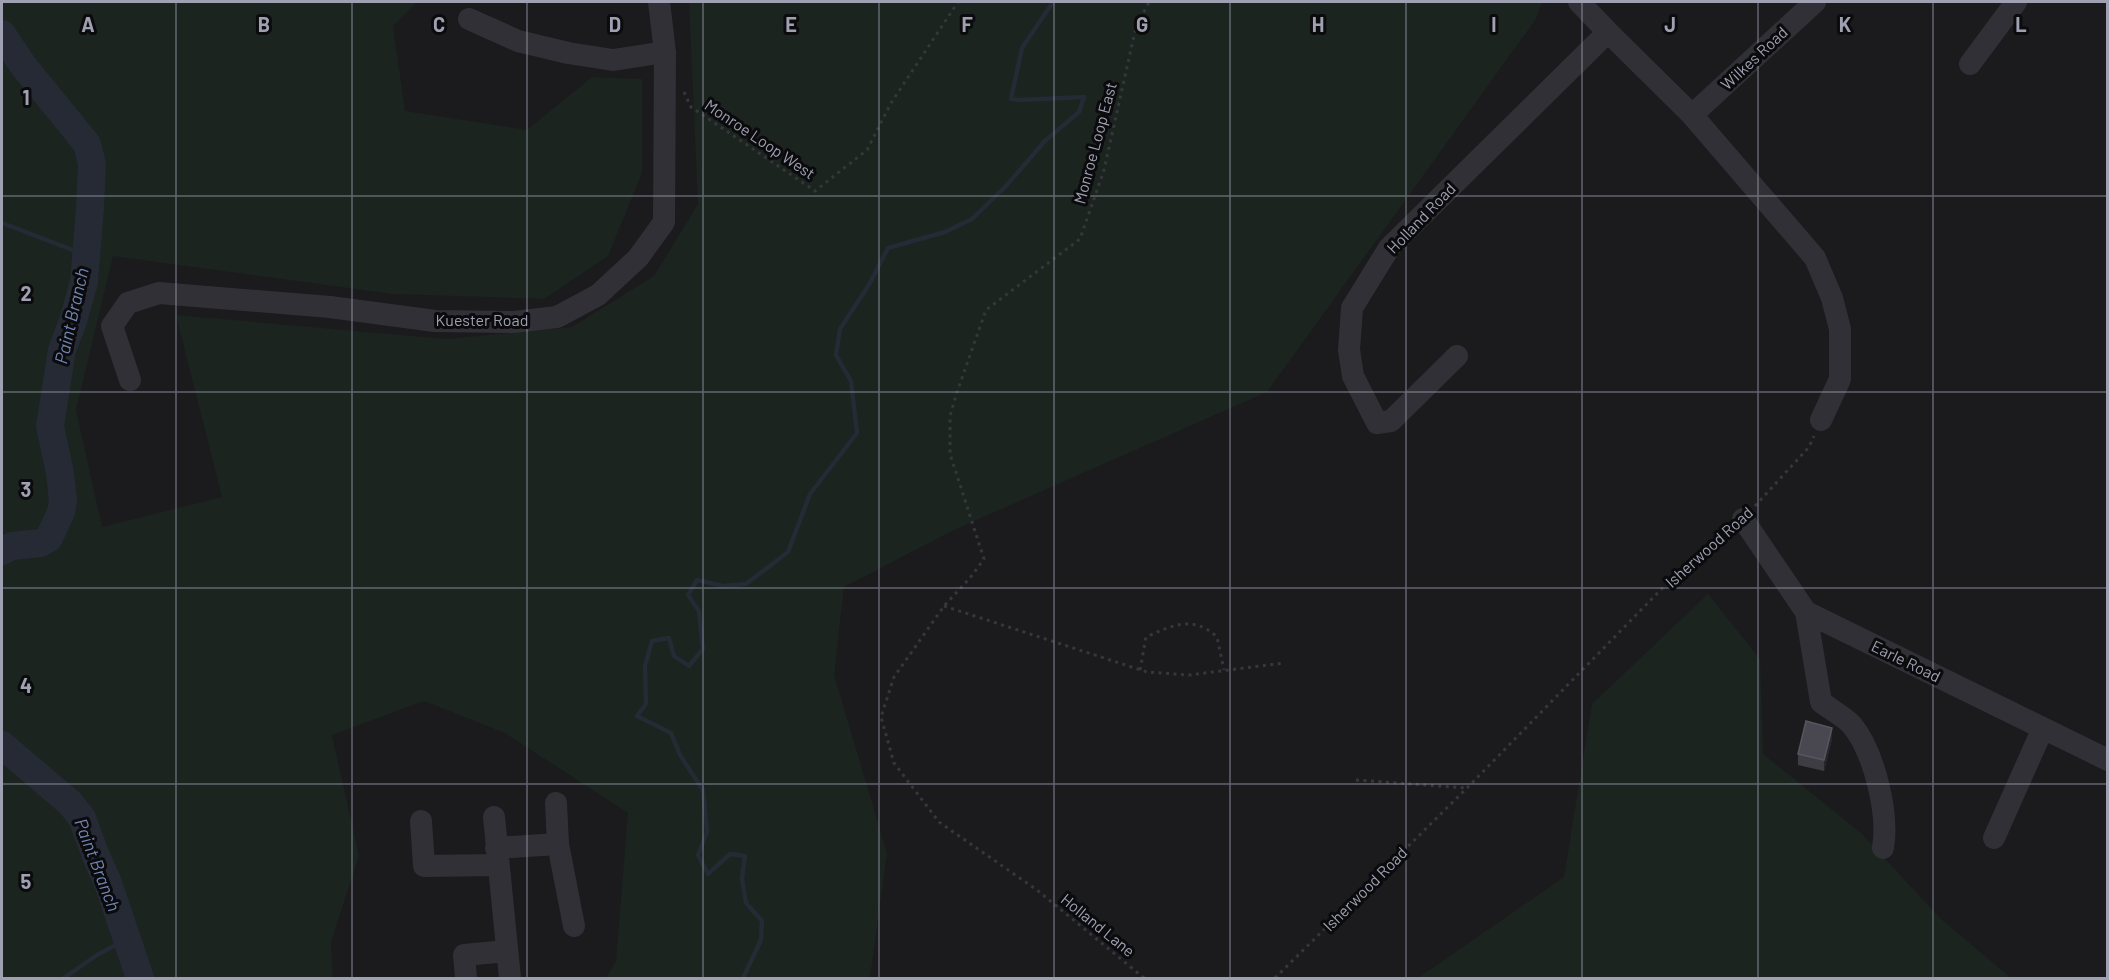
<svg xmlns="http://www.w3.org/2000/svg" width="2109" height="980" font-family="Barlow,sans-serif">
  <rect width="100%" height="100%" fill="#100f11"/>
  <path fill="#1b1b1e" d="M2 2H2107V978H2Z"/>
  <path fill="#1b241e" d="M2 2H417L393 26 405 111 527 130 592 77 642 79V173L608 256 544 299 393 294 113 256 76 410 102 527 222 497 176 315 446 339 572 327 654 276 698 204 689 2H1542L1536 19 1267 392 956 529 844 587 834 675 887 853 870 978H606L616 961 628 813 505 733 424 701 332 735 359 856 331 942 333 978H2Z
    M1708 594 1760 659 1763 754 1861 833 1941 919 2011 978H1418L1564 877 1592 704Z"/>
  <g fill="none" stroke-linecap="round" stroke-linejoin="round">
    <path stroke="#252a35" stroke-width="4.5" d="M2 223 86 255
      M64 978 97 955 127 939
      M743 978 761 940 762 921 746 903 742 878 745 856 730 854 708 874 698 855 707 832 703 790 680 755 671 733 637 716 646 704 645 666 652 641 669 638 674 656 689 666 703 649 699 611 688 595 697 580 723 586 746 584 788 552 810 494 857 433 851 381 836 355 840 329 870 283 888 248 945 232 972 219 1006 186 1045 141 1079 112 1084 97 1021 100 1011 99 1022 48 1053 2"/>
    <path stroke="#252a35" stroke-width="28" d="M2 34 22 64 87 144 92 164 90 208 84 282 73 321 62 350 50 426 60 473 63 501 61 512 49 538 41 543 12 546 2 551
      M2 745 70 803 82 818 96 856 108 883 140 978"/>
    <path stroke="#36363d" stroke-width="3" stroke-dasharray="3 4.5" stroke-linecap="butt" d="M684 92 691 107 815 191 867 150 891 103 958 2
      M1755 506 1809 447 1814 436
      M944 606 1147 672 1189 675 1284 663
      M1140 670 1146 637C1173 625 1193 615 1217 637L1224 670
      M1356 780 1467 788
      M1144 978 1037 890 939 822 894 763 881 717 894 677 944 606 970 578 984 559 950 454V416L957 392 986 310 1080 239 1104 170 1136 27 1149 2
      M1275 978 1467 788 1681 569 1728 531"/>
    <path stroke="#303036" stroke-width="22" d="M469 19 518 41 568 53 613 60 665 52
      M1608 32 1692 115 1815 258 1832 298 1840 329V379L1821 420
      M1970 64 2016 2
      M1692 115 1815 2
      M1457 356 1391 421 1377 423 1353 376 1349 350 1352 308 1389 248 1608 32 1579 2
      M130 380 112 326 128 303 159 293 330 307 435 321 514 322 557 317 598 295 638 258 664 222 665 52 659 2
      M1743 519 1806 612 2108 760
      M1806 612 1821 702C1830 709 1843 716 1851 724 1874 751 1889 813 1883 848
      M556 803 558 844 574 926
      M494 817 510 978
      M421 821 424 866 497 865
      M1994 838 2043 728
      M496 848 558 844
      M466 978 464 955 507 951"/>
  </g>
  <path fill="#3e3d44" d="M1832 739 1824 771 1798 765V754Z"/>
  <path fill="#27262b" d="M1832 728V739L1824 771V760Z"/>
  <path fill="#494850" stroke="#565660" stroke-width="1.5" d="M1806 721 1832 728 1824 760 1798 754Z"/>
  <path fill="none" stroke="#9fa1b3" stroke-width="1.5" stroke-opacity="0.55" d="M176 2V978M352 2V978M527 2V978M703 2V978M879 2V978M1054 2V978M1230 2V978M1406 2V978M1582 2V978M1758 2V978M1933 2V978M2 196H2108M2 392H2108M2 588H2108M2 784H2108"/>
  <g text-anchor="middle" stroke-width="6" stroke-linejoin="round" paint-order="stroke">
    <g font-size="16" fill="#9fa1b3" stroke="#0b0a0c">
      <text transform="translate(1754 58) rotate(-43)" y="6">Wilkes Road</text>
      <text transform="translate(760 139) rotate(34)" y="6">Monroe Loop West</text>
      <text transform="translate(1095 143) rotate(-75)" y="6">Monroe Loop East</text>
      <text transform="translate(1421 218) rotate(-46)" y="6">Holland Road</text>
      <text x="482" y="326">Kuester Road</text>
      <text transform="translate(1709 547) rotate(-42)" y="6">Isherwood Road</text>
      <text transform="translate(1906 661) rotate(26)" y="6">Earle Road</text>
      <text transform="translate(1365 889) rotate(-45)" y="6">Isherwood Road</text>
      <text transform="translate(1098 925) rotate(39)" y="6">Holland Lane</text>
    </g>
    <g font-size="18" font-style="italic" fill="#7186b3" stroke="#0b0a0c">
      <text transform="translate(72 316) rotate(-77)" y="6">Paint Branch</text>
      <text transform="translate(97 865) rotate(69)" y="6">Paint Branch</text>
    </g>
  </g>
  <g font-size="20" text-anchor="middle" font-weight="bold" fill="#9fa1b3" stroke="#0b0a0c" stroke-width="6" stroke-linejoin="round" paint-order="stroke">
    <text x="88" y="32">A</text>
    <text x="264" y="32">B</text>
    <text x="439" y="32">C</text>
    <text x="615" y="32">D</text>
    <text x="791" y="32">E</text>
    <text x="967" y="32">F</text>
    <text x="1142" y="32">G</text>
    <text x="1318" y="32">H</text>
    <text x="1494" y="32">I</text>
    <text x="1670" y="32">J</text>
    <text x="1845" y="32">K</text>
    <text x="2021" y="32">L</text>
    <text x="26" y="105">1</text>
    <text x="26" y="301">2</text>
    <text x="26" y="497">3</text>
    <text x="26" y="693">4</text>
    <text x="26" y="889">5</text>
  </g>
  <rect width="2109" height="980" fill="none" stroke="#9fa1b3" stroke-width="6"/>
</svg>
